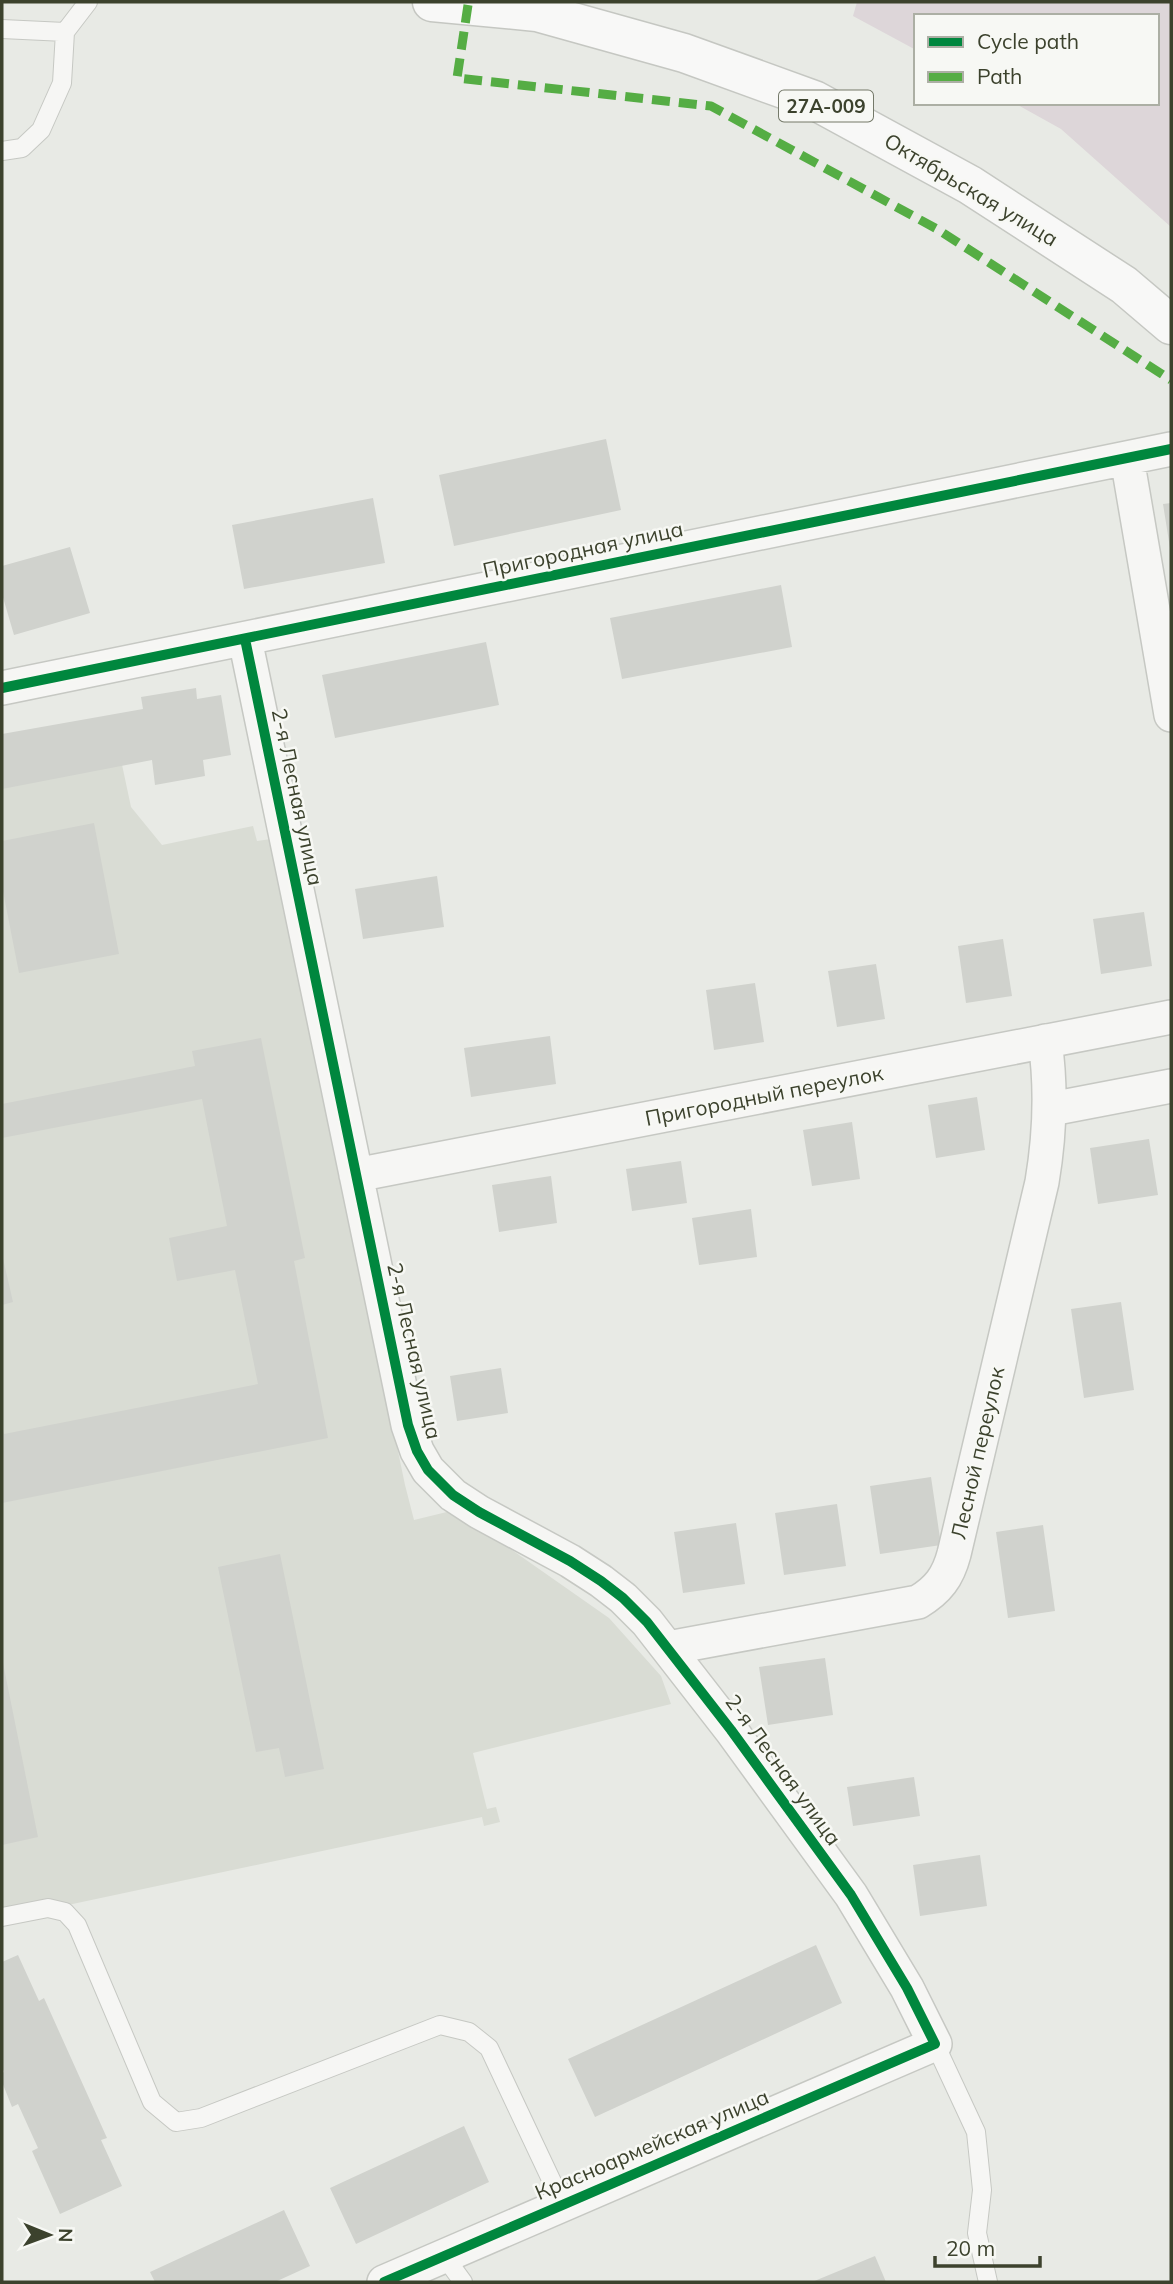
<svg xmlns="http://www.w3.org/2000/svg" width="1173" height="2284" font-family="Mulish,sans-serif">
  <rect width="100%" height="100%" fill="#e8eae5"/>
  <path fill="#d9dcd4" d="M114 727 131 807 162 845 253 826 257 841 271 839 405 1485 414 1520 455 1510 609 1618 661 1676 671 1704 473 1753 487 1809 496 1807 500 1822 484 1826 482 1817 2 1919V749Z"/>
  <path fill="#ddd6d9" d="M857 2H1171V227L1061 129 1014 103H1157V16H916V50L853 16Z"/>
  <path fill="#d0d2cd" d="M606 439 621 510 454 546 439 475Z
    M373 498 385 563 244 589 232 525Z
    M1171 503V548H1170L1163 504Z
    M70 547 90 613 14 635 2 594V566Z
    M781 585 792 647 622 679 610 618Z
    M486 642 499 705 335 738 322 675Z
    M196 688 197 699 221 695 231 755 203 760 205 776 155 785 152 760 2 789V734L143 709 141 697Z
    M94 823 119 954 19 973 2 886V841Z
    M437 876 444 927 363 939 355 889Z
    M1144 912 1152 966 1101 974 1093 919Z
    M1003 939 1012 996 966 1003 958 946Z
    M876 964 885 1019 837 1027 828 971Z
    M755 983 764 1042 714 1050 706 990Z
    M550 1036 556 1084 471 1097 464 1048Z
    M261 1038 305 1258 294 1261 328 1438 2 1503V1428L4 1434 258 1384 235 1270 177 1281 169 1238 227 1226 202 1099 2 1138V1104L195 1066 192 1051Z
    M977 1097 985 1150 936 1158 928 1105Z
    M852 1122 860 1179 812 1186 803 1130Z
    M1149 1139 1158 1195 1098 1204 1090 1148Z
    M681 1161 687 1203 632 1211 626 1169Z
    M551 1176 557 1223 499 1232 492 1185Z
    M751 1209 757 1257 699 1265 692 1218Z
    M2 1254 13 1302 2 1305Z
    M1121 1302 1134 1390 1084 1398 1071 1309Z
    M501 1368 508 1413 457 1421 450 1376Z
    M931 1477 941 1545 880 1554 870 1486Z
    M837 1504 846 1566 784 1575 775 1513Z
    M736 1523 745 1584 683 1593 674 1532Z
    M1043 1525 1055 1611 1008 1618 996 1532Z
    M280 1554 324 1769 285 1777 279 1748 256 1752 218 1567Z
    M825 1658 833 1715 768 1725 759 1667Z
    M3 1663 38 1837 2 1845V1664Z
    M914 1777 920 1816 853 1826 847 1787Z
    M980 1855 987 1906 920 1916 913 1865Z
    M816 1945 842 2003 595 2117 568 2059Z
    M18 1955 39 2001 44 1998 107 2138 101 2140 122 2186 60 2214 32 2151 38 2148 18 2104 12 2107 2 2082V2073L4 2072 2 2067V1962Z
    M464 2126 489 2182 356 2244 330 2188Z
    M284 2210 310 2266 275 2282H155L150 2272Z
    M875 2256 886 2282H812Z"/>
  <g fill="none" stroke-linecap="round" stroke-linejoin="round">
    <g stroke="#c6c8c3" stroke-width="20">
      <path id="service" d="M2 29 65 32 88 2
        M2 151 22 148 41 130 62 83 65 32
        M2 1917 48 1908 65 1912 77 1925 152 2102 176 2122 201 2118 440 2025 469 2032 489 2048 563 2205
        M935 2044 976 2132 982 2190 977 2233 988 2282
        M444 2256 463 2282"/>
    </g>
    <g stroke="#c6c8c3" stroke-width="36">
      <path id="minor" d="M1127 458 1171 715
        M245 639 408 1425 417 1451 428 1470 453 1495 479 1512 570 1561 601 1581 623 1598 647 1622 731 1730 851 1895 907 1988 935 2044 384 2282
        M2 688 1171 449
        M1051 1109 1171 1086
        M356 1175 1171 1017
        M668 1648 918 1602C938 1590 948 1577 954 1554L1042 1182C1050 1134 1052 1090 1045 1041"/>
    </g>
    <g stroke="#c5c7c2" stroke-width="41">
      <path id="primary" d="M432 2 537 12 684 53 814 100 970 185 1124 285 1171 325"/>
    </g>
    <use href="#service" stroke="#f6f6f4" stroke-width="18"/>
    <use href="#minor" stroke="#f6f6f4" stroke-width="33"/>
    <use href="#primary" stroke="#f8f8f7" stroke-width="38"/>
    <path stroke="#55ad44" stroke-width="9" stroke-dasharray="18 9" stroke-linecap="butt" d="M468 5 457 78 711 106 937 229 1171 380"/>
    <g stroke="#f7f8f4" stroke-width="15">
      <path id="cycleway" d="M245 639 408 1425 417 1451 428 1470 453 1495 479 1512 570 1561 601 1581 623 1598 647 1622 731 1730 851 1895 907 1988 935 2044 384 2282
        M2 688 1171 449"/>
    </g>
    <use href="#cycleway" stroke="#00873e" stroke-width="10"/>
  </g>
  <g text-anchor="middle" stroke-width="5" stroke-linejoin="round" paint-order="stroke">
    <rect fill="#f7f8f4" stroke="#747969" stroke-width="2" x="779" y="90.5" width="94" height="31" rx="5"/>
    <g font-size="19" font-weight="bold" fill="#3c422d">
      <text x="826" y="113">27А-009</text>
    </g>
    <g font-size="21" fill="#3c422d" stroke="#f7f8f4">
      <text transform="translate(971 190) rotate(31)" y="7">Октябрьская улица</text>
      <text transform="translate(583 550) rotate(-12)" y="7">Пригородная улица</text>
      <text transform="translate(297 797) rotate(78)" y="7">2-я Лесная улица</text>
      <text transform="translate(764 1096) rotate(-11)" y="7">Пригородный переулок</text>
      <text transform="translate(414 1351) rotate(77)" y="7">2-я Лесная улица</text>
      <text transform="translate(978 1453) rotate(-77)" y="7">Лесной переулок</text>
      <text transform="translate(783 1770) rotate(54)" y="7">2-я Лесная улица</text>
      <text transform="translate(652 2145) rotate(-23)" y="7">Красноармейская улица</text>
    </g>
  </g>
  <rect width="1173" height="2284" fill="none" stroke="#3c422d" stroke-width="7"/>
  <rect x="914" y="14" width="245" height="91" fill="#f7f8f4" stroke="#acafa4" stroke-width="2"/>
  <rect x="928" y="37" width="35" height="10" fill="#00873e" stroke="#acafa4" stroke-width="2"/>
  <text x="977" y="49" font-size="21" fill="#3c422d">Cycle path</text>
  <rect x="928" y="72" width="35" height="10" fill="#55ad44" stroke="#acafa4" stroke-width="2"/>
  <text x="977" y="84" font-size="21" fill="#3c422d">Path</text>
  <g transform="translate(49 2235) rotate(91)" stroke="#f7f8f4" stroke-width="5" paint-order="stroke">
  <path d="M0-5L12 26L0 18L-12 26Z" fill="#3c422d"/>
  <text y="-10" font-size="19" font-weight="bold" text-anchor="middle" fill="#3c422d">N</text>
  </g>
  <path d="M935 2256v10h105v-10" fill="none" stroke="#3c422d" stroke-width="3.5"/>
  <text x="946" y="2256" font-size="21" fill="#3c422d" stroke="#f7f8f4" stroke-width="5" paint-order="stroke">20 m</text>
</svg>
